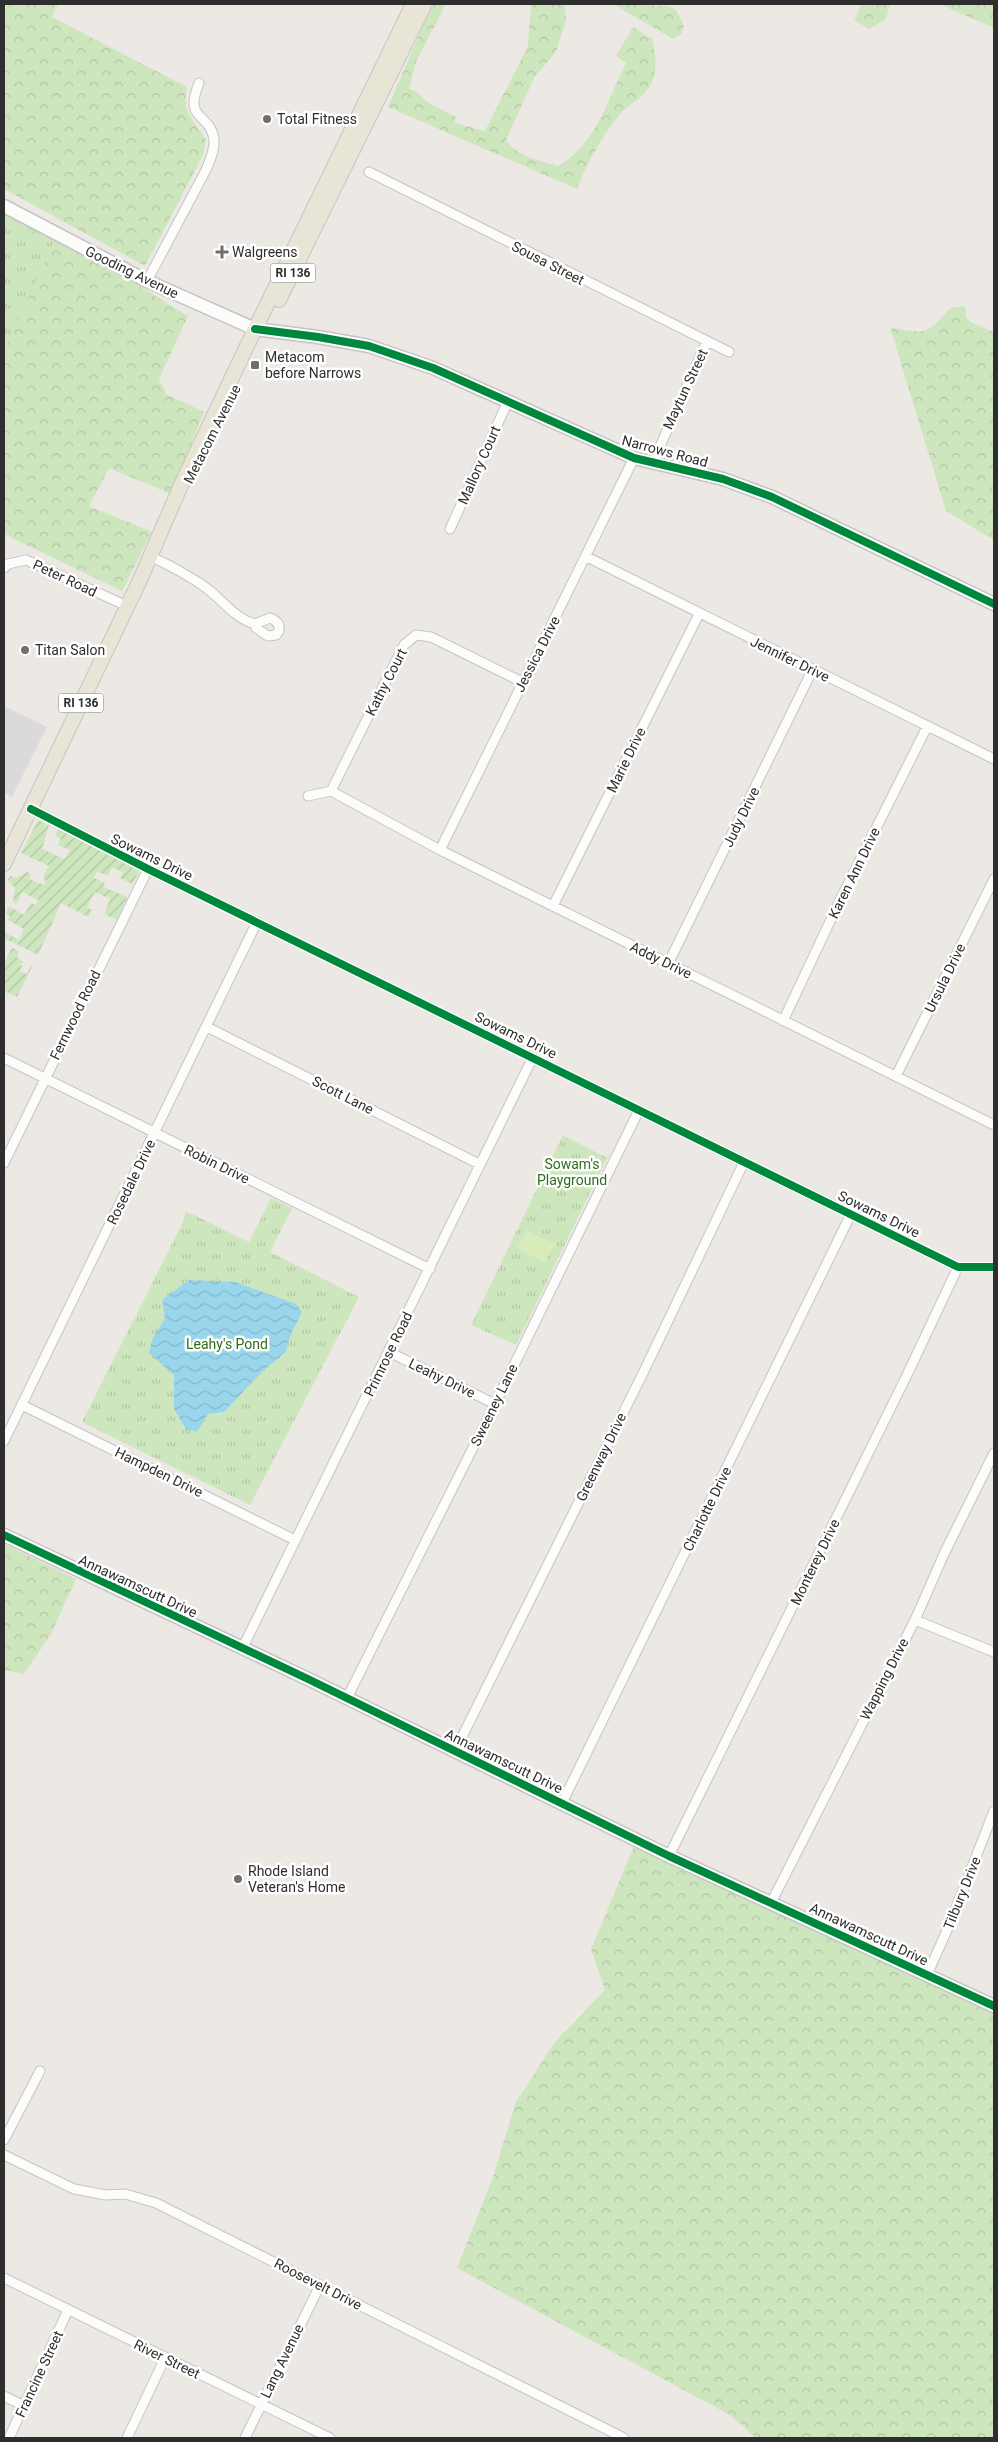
<svg xmlns="http://www.w3.org/2000/svg" width="998" height="2442" font-family="Roboto,sans-serif">
  <defs>
    <pattern id="forest-crowns" width="20" height="18" patternUnits="userSpaceOnUse" patternTransform="scale(1.25)"><rect width="20" height="18" fill="#cee6be"/><path d="M2 6a3 3 0 1 1 6 0M12 15a3 3 0 1 1 6 0" fill="none" stroke="#b1c6a4"/></pattern>
    <pattern id="park-tufts" width="24" height="20" patternUnits="userSpaceOnUse" patternTransform="scale(1.25)"><rect width="24" height="20" fill="#cee6be"/><path d="M3 7l-1-3M5 7V3M7 7l1-3M15 17l-1-3M17 17v-4M19 17l1-3" fill="none" stroke="#b1c6a4"/></pattern>
    <pattern id="garden-furrows" width="10" height="10" patternUnits="userSpaceOnUse" patternTransform="scale(1.25)"><rect width="10" height="10" fill="#cee6be"/><path d="M-1 1l2-2M0 10L10 0M9 11l2-2" fill="none" stroke="#b1c6a4"/></pattern>
    <pattern id="water-waves" width="16" height="10" patternUnits="userSpaceOnUse" patternTransform="scale(1.25)"><rect width="16" height="10" fill="#99d6ec"/><path d="M0 5q4-4 8 0t8 0" fill="none" stroke="#84b8cb"/></pattern>
  </defs>
  <rect width="100%" height="100%" fill="#ece8e4"/>
  <path fill="#dcd9db" d="M4 706 47 727 12 797 4 792Z"/>
  <path fill="url(#forest-crowns)" d="M4 4H58L52 17 187 87C182 115 193 118 206 140L203 155 145 266 4 189Z
    M430 4H446L416 62 409 89 415 91 429 103 456 117 455 123 485 131 528 46 531 4H565L566 20 556 52 534 78 506 140C519 157 538 160 558 166 595 146 608 99 626 63L616 56 633 27 652 39C657 61 659 79 642 96 635 102 627 106 621 113 603 135 587 162 577 189L388 107 431 7Z
    M613 4 669 6 676 10 684 25 682 33 673 39Z
    M862 4H890L886 19 869 29 854 20Z
    M939 4H994V28Z
    M4 214 136 284 188 316 159 379 166 394 204 412 171 494 109 468 89 506 152 532 122 591 4 534Z
    M965 306 966 317 972 323 994 332V540L946 511 890 327C924 334 927 336 950 308Z
    M4 1544 76 1579 51 1634 24 1674 4 1670Z
    M635 1844 994 2007V2438H756L730 2415 457 2268 493 2177 516 2102 555 2042 605 1990 591 1949Z"/>
  <path fill="url(#park-tufts)" d="M4 217 54 243 4 350Z
    M563 1135 607 1158 516 1345 471 1325Z
    M271 1198 292 1208 270 1252 359 1297 250 1505 82 1422 182 1224 186 1211 249 1242Z"/>
  <path fill="url(#garden-furrows)" d="M38 820 49 825 42 849 64 859 70 850 58 845 61 839 55 836 58 829 140 870 132 884 120 878 123 872 112 867 108 876 97 871 94 878 105 883 103 887 127 897 117 920 104 914 110 899 95 892 87 907 92 910 88 917 61 903 38 955 4 938V932L19 940 24 929 8 920 10 916 6 913 9 906 24 915 31 903 36 905 38 900 22 892 16 904 13 902 15 888 8 880 10 876 17 878 27 872 31 874 29 879 44 885 46 881 43 877 49 866 21 853Z
    M12 948 19 951 17 958 24 962 20 964 22 966 20 971 27 974 32 964 33 965 17 997 4 991V964Z"/>
  <path fill="#d9eabb" d="M526 1230 555 1244 545 1263 517 1249Z"/>
  <path fill="url(#water-waves)" d="M189 1280 235 1282 296 1304 302 1312 291 1334 286 1351 262 1372 224 1412 208 1414 197 1432 186 1429 174 1409V1375L149 1353 152 1340 165 1318 162 1300Z"/>
  <g fill="none" stroke-linecap="round" stroke-linejoin="round">
    <g stroke="#c5c4c5" stroke-width="11">
      <path id="street" d="M369 172 729 352
        M147 281 206 170C210 160 215 150 214 139 210 112 183 122 199 83
        M653 462 706 343
        M450 529 508 401
        M150 556C169 565 188 575 205 587 222 599 235 619 255 624
        M587 557 994 759
        M4 568 8 564 26 560 127 606
        M270 618C276 620 280 624 279 631L276 635 268 636 256 628 255 624Z
        M331 791 440 850 994 1125
        M308 796 331 791 404 645 416 635 431 637 522 682
        M31 809 148 869 958 1267H994
        M440 850 634 458
        M553 906 699 614
        M668 964 812 671
        M783 1021 842 896 927 727
        M207 1027 479 1164
        M4 1058 430 1269
        M896 1076 994 879
        M4 1163 148 869
        M389 1352 495 1404
        M22 1405 295 1540
        M4 1441 257 922
        M915 1620 994 1652
        M242 1649 533 1057
        M347 1698 495 1404 639 1110
        M455 1751 645 1369 744 1162
        M562 1803 851 1214
        M669 1856 907 1375 958 1267
        M771 1903 915 1620 944 1554 994 1453
        M927 1975 948 1928 994 1811
        M4 2140 40 2071
        M4 2155 74 2189 106 2195 125 2194 156 2203 624 2438
        M4 2278 330 2438
        M4 2396 24 2406
        M9 2438 68 2310
        M127 2438 165 2358
        M245 2438 320 2285"/>
    </g>
    <g stroke="#c5c4c5" stroke-width="15">
      <path id="secondary" d="M4 206 147 281 255 329 318 337 369 346 433 368 634 458 723 479 772 497 994 604
        M4 1535 308 1679 669 1856 994 2006"/>
    </g>
    <g stroke="#c6c5c4" stroke-width="16">
      <path id="primary" d="M279 300 425 4
        M4 864 140 580 182 483 255 329 413 4"/>
    </g>
    <use href="#street" stroke="#fcfcfb" stroke-width="9"/>
    <use href="#secondary" stroke="#fcfcfb" stroke-width="12"/>
    <use href="#primary" stroke="#e8e4d6" stroke-width="14"/>
    <g stroke="#fff" stroke-width="11">
      <path id="cycleway" d="M255 329 318 337 369 346 433 368 634 458 723 479 772 497 994 604
        M31 809 148 869 958 1267H994
        M4 1535 308 1679 669 1856 994 2006"/>
    </g>
    <use href="#cycleway" stroke="#00873e" stroke-width="8"/>
  </g>
  <g fill="#706f6e" stroke="#fff" stroke-width="2">
    <circle cx="267" cy="119" r="5"/>
    <path d="M219.5 244.5h5v5h5v5h-5v5h-5v-5h-5v-5h5z"/>
    <rect x="250" y="360" width="10" height="10" rx="2.5"/>
    <circle cx="25" cy="650" r="5"/>
    <circle cx="238" cy="1879" r="5"/>
  </g>
  <g text-anchor="middle" stroke-width="5" stroke-linejoin="round" paint-order="stroke">
    <g fill="#fff" stroke="#6d6d6d" stroke-width="1">
      <rect x="270.5" y="263.5" width="45" height="19" rx="4"/>
      <rect x="58.5" y="693.5" width="45" height="19" rx="4"/>
    </g>
    <g font-size="12" font-weight="bold" fill="#2e2e2e">
      <text x="293" y="277">RI 136</text>
      <text x="81" y="707">RI 136</text>
    </g>
    <g font-size="14" fill="#2e2e2e" stroke="#fff" text-anchor="start">
      <text x="277" y="124">Total Fitness</text>
      <text x="232" y="257">Walgreens</text>
      <text x="265" y="362">Metacom<tspan x="265" dy="16">before Narrows</tspan></text>
      <text x="35" y="655">Titan Salon</text>
      <text x="248" y="1876">Rhode Island<tspan x="248" dy="16">Veteran's Home</tspan></text>
    </g>
    <g font-size="14" fill="#2e2e2e" stroke="#fff">
      <text transform="translate(548 263) rotate(27)" y="5">Sousa Street</text>
      <text transform="translate(132 272) rotate(26)" y="5">Gooding Avenue</text>
      <text transform="translate(685 389) rotate(-65)" y="5">Maytun Street</text>
      <text transform="translate(212 434) rotate(-63)" y="5">Metacom Avenue</text>
      <text transform="translate(665 451) rotate(15)" y="5">Narrows Road</text>
      <text transform="translate(479 465) rotate(-66)" y="5">Mallory Court</text>
      <text transform="translate(65 578) rotate(25)" y="5">Peter Road</text>
      <text transform="translate(537 654) rotate(-63)" y="5">Jessica Drive</text>
      <text transform="translate(790 659) rotate(26)" y="5">Jennifer Drive</text>
      <text transform="translate(386 682) rotate(-63)" y="5">Kathy Court</text>
      <text transform="translate(626 760) rotate(-64)" y="5">Marie Drive</text>
      <text transform="translate(741 817) rotate(-64)" y="5">Judy Drive</text>
      <text transform="translate(152 857) rotate(26)" y="5">Sowams Drive</text>
      <text transform="translate(854 873) rotate(-64)" y="5">Karen Ann Drive</text>
      <text transform="translate(661 960) rotate(26)" y="5">Addy Drive</text>
      <text transform="translate(945 978) rotate(-64)" y="5">Ursula Drive</text>
      <text transform="translate(75 1015) rotate(-64)" y="5">Fernwood Road</text>
      <text transform="translate(516 1035) rotate(26)" y="5">Sowams Drive</text>
      <text transform="translate(343 1095) rotate(27)" y="5">Scott Lane</text>
      <text transform="translate(217 1164) rotate(26)" y="5">Robin Drive</text>
      <text transform="translate(131 1182) rotate(-64)" y="5">Rosedale Drive</text>
      <text transform="translate(879 1214) rotate(26)" y="5">Sowams Drive</text>
      <text transform="translate(388 1354) rotate(-64)" y="5">Primrose Road</text>
      <text transform="translate(442 1378) rotate(26)" y="5">Leahy Drive</text>
      <text transform="translate(494 1405) rotate(-64)" y="5">Sweeney Lane</text>
      <text transform="translate(601 1457) rotate(-64)" y="5">Greenway Drive</text>
      <text transform="translate(159 1472) rotate(26)" y="5">Hampden Drive</text>
      <text transform="translate(707 1509) rotate(-64)" y="5">Charlotte Drive</text>
      <text transform="translate(815 1562) rotate(-64)" y="5">Monterey Drive</text>
      <text transform="translate(138 1586) rotate(25)" y="5">Annawamscutt Drive</text>
      <text transform="translate(884 1679) rotate(-63)" y="5">Wapping Drive</text>
      <text transform="translate(504 1761) rotate(26)" y="5">Annawamscutt Drive</text>
      <text transform="translate(962 1893) rotate(-68)" y="5">Tilbury Drive</text>
      <text transform="translate(869 1934) rotate(25)" y="5">Annawamscutt Drive</text>
      <text transform="translate(318 2284) rotate(27)" y="5">Roosevelt Drive</text>
      <text transform="translate(167 2359) rotate(26)" y="5">River Street</text>
      <text transform="translate(282 2361) rotate(-64)" y="5">Lang Avenue</text>
      <text transform="translate(39 2374) rotate(-65)" y="5">Francine Street</text>
    </g>
    <g font-size="14" fill="#2c6e1b" stroke="#fff">
      <text x="572" y="1169">Sowam's<tspan x="572" dy="16">Playground</tspan></text>
      <text x="227" y="1349">Leahy's Pond</text>
    </g>
  </g>
  <rect width="998" height="2442" fill="none" stroke="#2e2e2e" stroke-width="10"/>
</svg>
